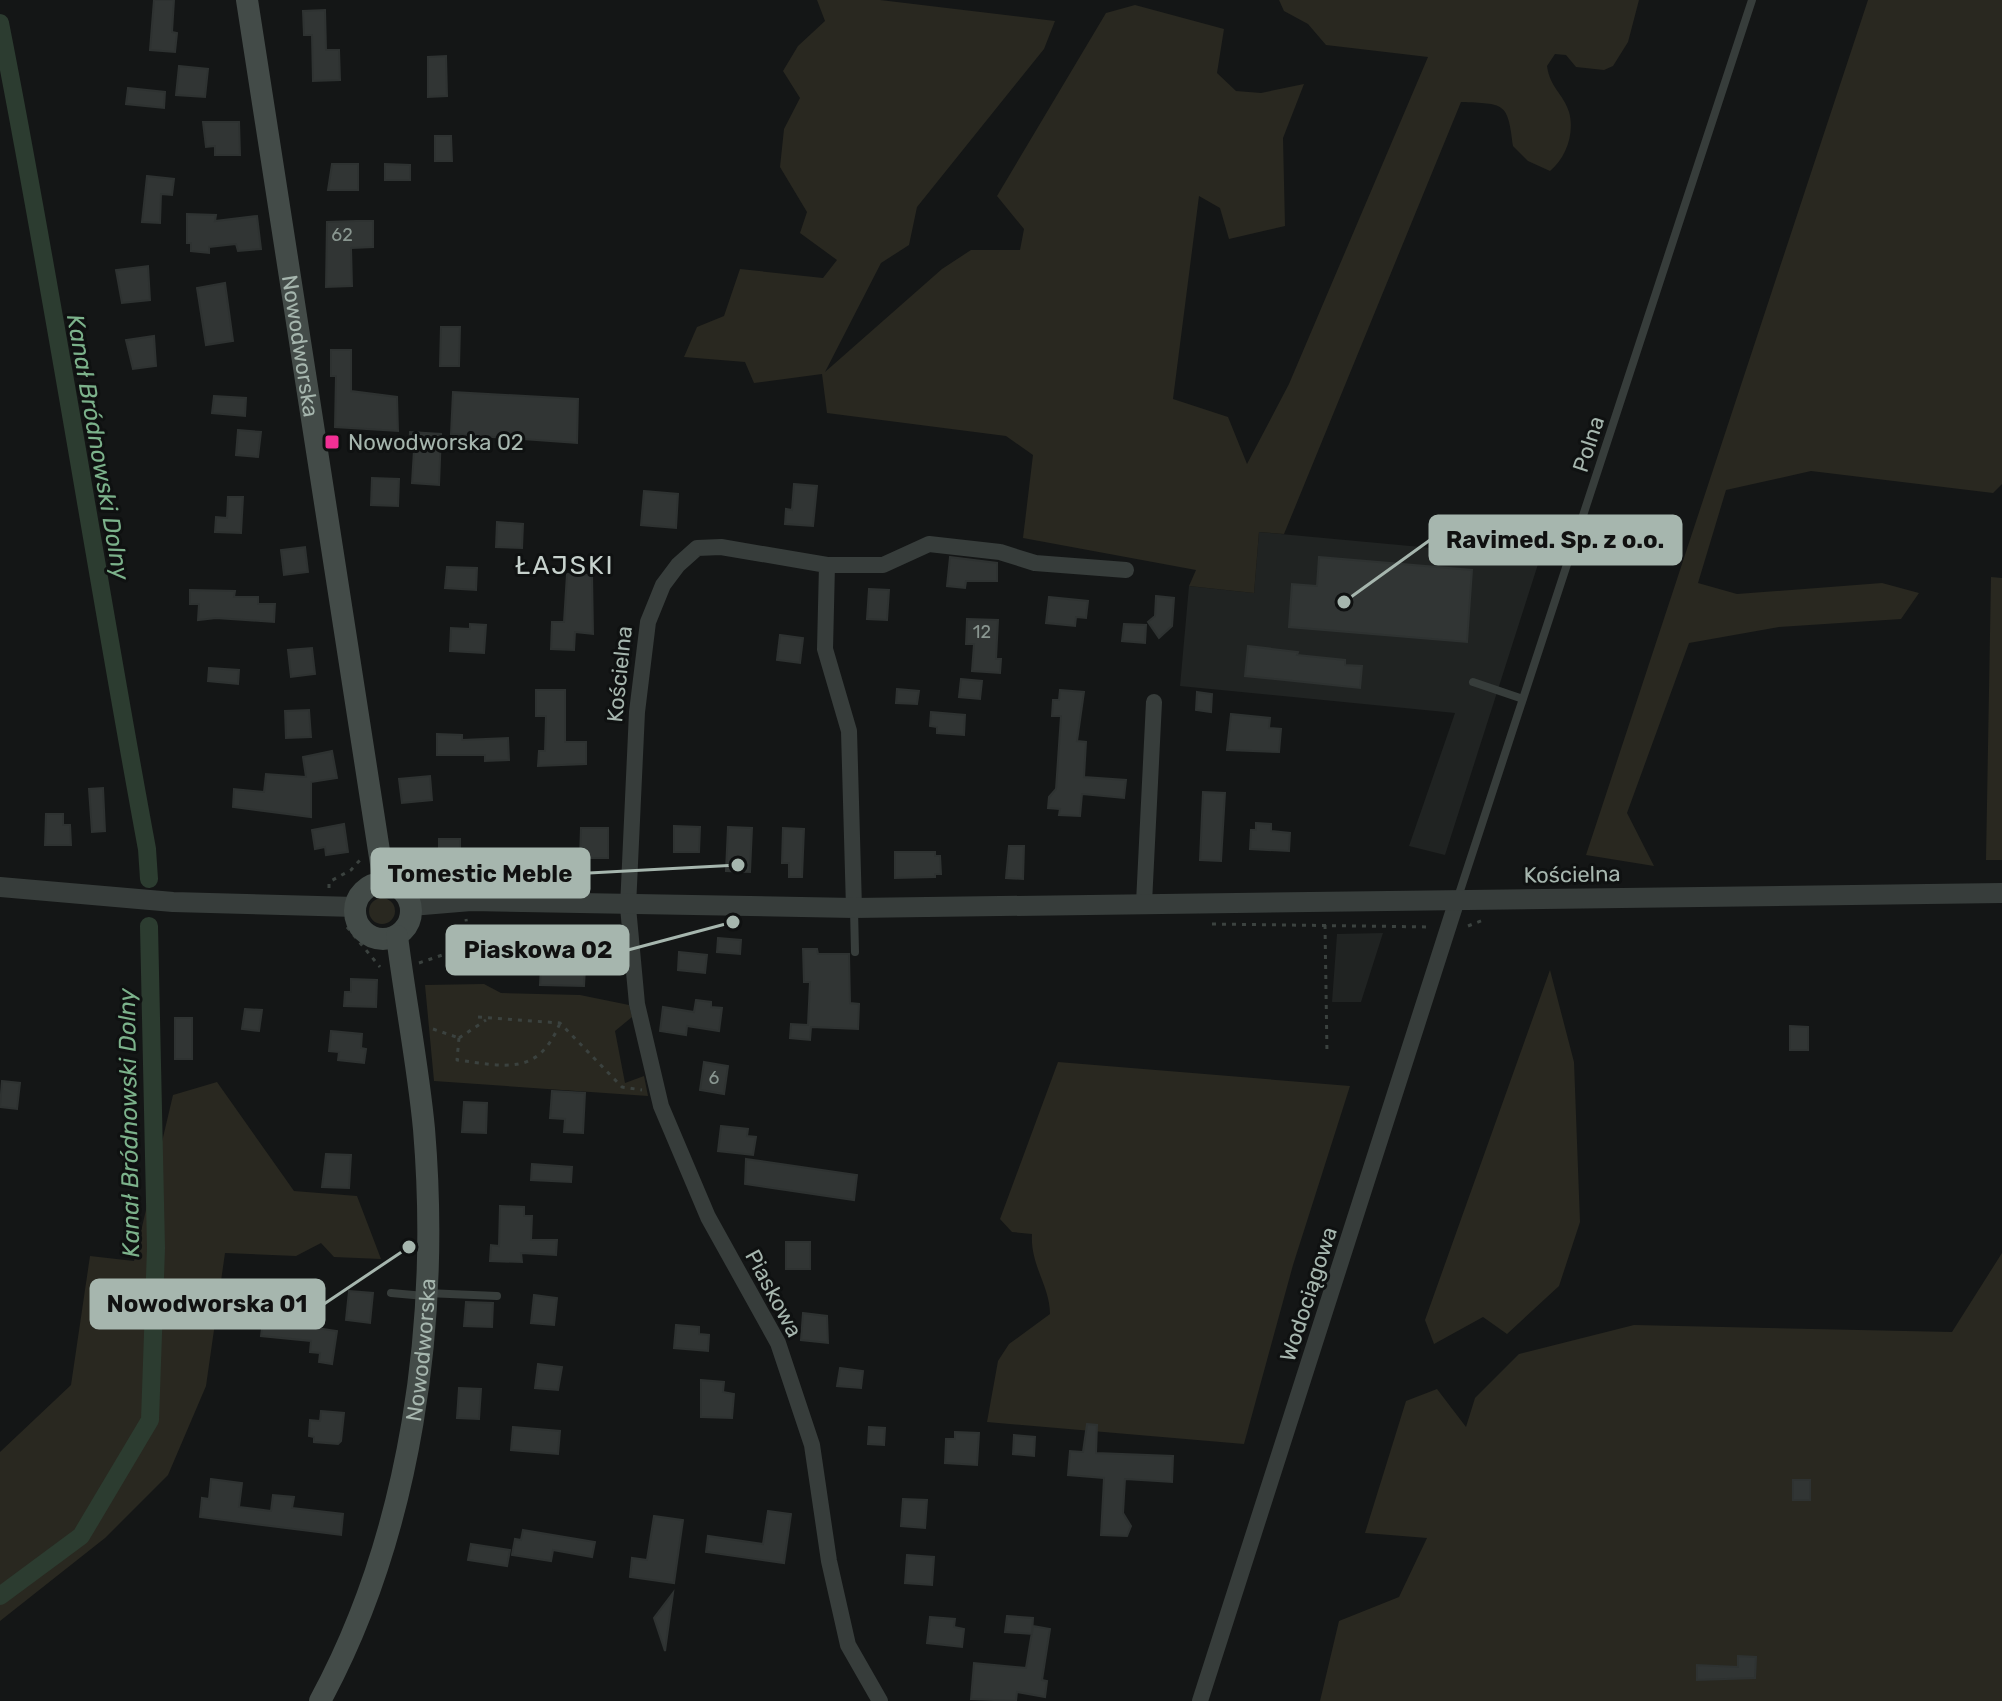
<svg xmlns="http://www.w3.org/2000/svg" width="2002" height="1701" font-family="Rubik,sans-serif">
  <rect width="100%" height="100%" fill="#141616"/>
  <path fill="#202322" d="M1259 532 1540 558 1445 855 1409 846 1455 713 1180 686 1189 586 1254 593Z
    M1383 933 1361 1002H1332L1337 934Z"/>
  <path fill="#292820" d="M817 0H880L1055 21 1044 49 917 207 909 245 881 263 825 372 942 269 971 250H1020L1024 229 997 196 1106 13 1135 5 1224 29 1217 73 1236 91 1261 93 1304 84 1283 138 1285 226 1229 239 1220 208 1199 196 1173 399 1228 417 1247 464 1289 384 1428 57 1326 45 1308 24 1284 11 1279 0H1639L1628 42 1613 66 1604 70 1576 67 1566 55 1555 54 1547 66C1550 88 1563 93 1569 112 1575 133 1566 158 1550 171L1528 161 1513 146C1508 101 1504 104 1461 102L1284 534 1259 532 1254 593 1189 586 1196 570 1023 538 1033 455 1006 436 827 413 822 374 754 383 745 362 684 357 697 327 724 316 740 269 823 278 837 260 800 233 807 212 780 167 784 129 800 98 783 71 798 46 825 21Z
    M1868 0H2002V484L1993 493 1811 471 1726 490 1698 583 1737 594 1882 583 1919 593 1901 619 1779 627 1689 643 1627 813 1654 866 1586 855Z
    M1991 577 2002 578V860H1986Z
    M369 911a13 13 0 1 1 26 0a13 13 0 1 1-26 0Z
    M1550 970 1574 1062 1580 1222 1559 1286 1507 1334 1483 1317 1434 1344 1425 1320Z
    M484 984 501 993 580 995 629 1005 632 1017 615 1031 625 1083 644 1076 648 1096 434 1081 425 985Z
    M1058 1062 1350 1086 1293 1265 1244 1444 987 1422 998 1361 1009 1344 1050 1314C1050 1286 1030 1265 1032 1234L1012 1232 1000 1219Z
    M217 1082 294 1191 357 1196 381 1259 334 1257 321 1243 296 1256 225 1253 206 1386 168 1475 105 1538 0 1621V1452L71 1385 90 1256 134 1261 173 1095Z
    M2002 1253V1701H1320L1339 1621 1399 1597 1427 1538 1365 1533 1406 1401 1437 1389 1466 1427 1475 1398 1519 1354 1634 1325 1952 1332Z"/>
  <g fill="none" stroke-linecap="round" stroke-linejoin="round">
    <path stroke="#2c3c30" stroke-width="18" d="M0 23C54 297 96 574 147 849L149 879
      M0 1596 81 1536 150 1420 156 1248 149 926"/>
  </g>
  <path fill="#313534" stroke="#2e3231" stroke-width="2" d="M154 0H174L172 32 177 33 175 52 150 50Z
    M325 10 326 50H339L340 80 313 81 312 35H304L303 11Z
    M446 56 447 96 428 97V57Z
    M179 66 208 69 205 97 176 95Z
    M128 88 165 92 164 108 126 104Z
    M203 122H239L240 155H215V146L206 147Z
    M435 136H451L452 161H435Z
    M332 164H358V190H328Z
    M385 164 410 165V180H385Z
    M147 176 174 179 172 195 161 194 160 223 142 222Z
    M187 214 216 215 215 221 257 216 261 249 238 251 236 244 209 247V253L191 251V243H187Z
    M356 221H373V247L351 248 352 286 326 287 327 222Z
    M148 266 150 300 122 303 116 270Z
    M225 283 233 341 206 345 197 288Z
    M441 327H460L459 366H440Z
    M154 336 156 366 133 369 126 340Z
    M331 350H351V391L397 397 398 431 335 427 336 376H331Z
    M453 392 578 399 577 443 451 434Z
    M214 396 246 398 245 416 212 413Z
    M238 430 261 432 258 457 236 455Z
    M410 432 441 434 439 485 412 483 414 450 409 449Z
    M372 478 399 479 398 506 371 505Z
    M794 484 817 486 813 526 785 524 786 509 792 510Z
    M644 491 678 494 676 528 641 525Z
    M228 497H243L241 533 215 532 216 517 227 518Z
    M497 522 523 524 522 548 496 547Z
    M305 547 308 572 284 575 281 550Z
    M950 557 997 563V581H966L965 588 947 586Z
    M1319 557 1472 570 1467 642 1289 627 1292 584 1317 586Z
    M447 567 477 568 476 590 445 588Z
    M567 574 592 575 593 634 575 632 574 650 551 649 552 622H564Z
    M869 589 889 590 887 620 867 619Z
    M190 590 235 591 234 597H258V604H275L274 622 216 618 198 620 199 604H190Z
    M1156 596 1174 598 1172 626 1159 638 1148 622 1155 616Z
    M1049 597 1088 601 1086 618 1076 617 1075 626 1046 623Z
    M967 619 998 620 996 659H1001L1000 673 972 671 974 644H966Z
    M470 624 486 625 484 653 450 651 451 628 470 629Z
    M1124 624 1146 625 1145 643 1122 641Z
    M780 635 803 638 800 663 777 660Z
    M1248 646 1298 652 1297 655 1345 660V665L1362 666 1360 688 1245 676Z
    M312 648 315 674 291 677 288 650Z
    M209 668 239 670 238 684 208 681Z
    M961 679 982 681 980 699 959 697Z
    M897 689 919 691 917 704 896 703Z
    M536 690H565V742H586V764L538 766 539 751H545L546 716H536Z
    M1060 690 1084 692 1077 741 1086 742 1084 777 1126 780 1124 798 1082 794 1080 816 1059 815 1060 809 1048 808 1049 797 1056 789 1061 716H1052L1053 700H1059Z
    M1197 692 1212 694 1211 712 1196 710Z
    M309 710 311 737 286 738 285 711Z
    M931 712 965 715 964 735 937 733V727L930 726Z
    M1231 714 1270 718 1269 728 1281 729 1279 752 1227 750Z
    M437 734 462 735V740L508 738 509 760 485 761V755H437Z
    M332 751 337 778 311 782V817L233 807 234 789 264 792 266 774 306 777 303 757Z
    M430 776 432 800 402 803 399 779Z
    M103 788 105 831 92 832 89 789Z
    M1203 792 1225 793 1221 861 1200 860Z
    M46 814H63V825H70L71 845H45Z
    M1256 823 1271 824V831L1290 833 1289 851 1250 849 1251 830H1256Z
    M344 824 348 852 326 855 325 847 315 849 312 830Z
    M674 826 700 827 699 852H674Z
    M728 827 752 828 750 872 726 871Z
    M581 828H608V858H580Z
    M783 828 804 829 802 877H789V863H782Z
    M439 839H460V863H439Z
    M1009 846H1024L1023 879 1006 878Z
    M895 852H935V856H940L941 874H935V877L895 878Z
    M718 938 741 940 740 954 717 952Z
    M803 949H817L818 954H849L850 1003 859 1004 858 1029 811 1027 810 1040 790 1038 791 1024 808 1025 810 982H804Z
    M679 952 707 955 705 973 678 970Z
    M541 967 585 968 584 986 540 985Z
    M351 979 377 980 376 1007 344 1006 345 992H351Z
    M696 1000 711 1002V1007L722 1008 719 1031 687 1026 686 1035 660 1031 663 1007 694 1012Z
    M245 1009 262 1010 259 1031 242 1029Z
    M175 1018H192V1059H175Z
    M1790 1026 1808 1027V1050H1790Z
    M331 1031 362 1034 361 1048 366 1049 364 1063 338 1060 339 1052 329 1051Z
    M704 1062 728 1066 724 1094 700 1090Z
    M2 1081 20 1083 17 1109 0 1107Z
    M552 1091 585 1093 583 1133 564 1132 565 1119 550 1118Z
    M464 1102 487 1103 486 1133 462 1132Z
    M721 1126 748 1129 747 1136 756 1137 753 1155 718 1151Z
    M326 1154 351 1155 349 1188 322 1187Z
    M746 1159 857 1175 854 1200 745 1184Z
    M532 1164 572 1167 571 1182 531 1180Z
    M500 1206 524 1207V1216H532L531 1240H557L556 1255 521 1253 522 1262 490 1261 491 1245 499 1246Z
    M786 1242H810V1269H786Z
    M349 1291 373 1293 370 1323 346 1320Z
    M534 1295 557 1298 554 1325 531 1323Z
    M466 1302 493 1303 492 1327 464 1326Z
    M803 1313 827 1316 828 1343 801 1340Z
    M263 1320 337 1331 332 1364 319 1362 320 1353 310 1352 311 1341 261 1336Z
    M676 1325 699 1327V1334L709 1335 708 1351 674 1348Z
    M538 1364 562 1367 558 1390 535 1388Z
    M840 1368 863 1371 861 1388 837 1386Z
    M701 1380 724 1382 723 1392 734 1394 732 1418 701 1417Z
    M459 1388 481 1389 479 1419 457 1418Z
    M321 1411 344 1413 341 1441 338 1444 314 1442V1437L309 1436 310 1420 320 1421Z
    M1087 1424 1097 1425 1096 1453 1173 1456 1172 1482 1125 1479 1123 1513 1131 1526 1127 1536 1101 1535 1104 1478 1068 1475 1070 1451 1083 1452Z
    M513 1427 560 1431 558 1454 511 1450Z
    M869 1427 885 1428 884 1445 868 1444Z
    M955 1432 979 1433 977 1465 945 1463 946 1439H955Z
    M1014 1435 1035 1437 1034 1456 1013 1454Z
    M211 1479 242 1483 239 1507 271 1511 273 1495 294 1497 292 1508 343 1514 341 1535 200 1517 202 1498 209 1499Z
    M1793 1480H1810V1500H1793Z
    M903 1499 927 1500 925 1528 901 1526Z
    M768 1511 791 1514 784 1563 706 1552 708 1536 763 1544Z
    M654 1516 683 1520 674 1583 630 1577 632 1558 647 1560Z
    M523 1530 595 1542 592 1557 553 1550 551 1561 512 1555 515 1539 521 1540Z
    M471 1544 510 1550 507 1566 468 1560Z
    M907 1555 934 1557 932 1585 905 1583Z
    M673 1593 665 1651 654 1618Z
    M1007 1616 1033 1618 1032 1634 1005 1632Z
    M930 1617 955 1619 954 1627 964 1629 962 1647 927 1643Z
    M1033 1626 1050 1629 1042 1680 1047 1681 1045 1697 1017 1692 1016 1701 971 1699 974 1663 1026 1668Z
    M1738 1656 1756 1657 1755 1678 1697 1680V1665L1738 1667Z"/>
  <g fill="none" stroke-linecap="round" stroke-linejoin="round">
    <path stroke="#3b423f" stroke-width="3" stroke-dasharray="4 6" stroke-linecap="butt" d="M329 888V882L351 870 360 860
      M1212 924 1432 927
      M1325 925 1327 1054
      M1468 926 1483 920
      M347 927 380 967
      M419 963 454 951 467 927 466 919
      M478 1017 560 1023 622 1087 642 1090
      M433 1029 459 1038
      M459 1038 457 1060C505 1066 538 1077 560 1023
      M459 1038 486 1020"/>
    <path stroke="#373d3b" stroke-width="8" d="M1473 682 1523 699
      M1457 900 1752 0
      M854 909 855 952
      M391 1293 425 1296
      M426 1293 497 1296"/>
    <path stroke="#373d3b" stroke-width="16" d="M827 565 825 649 849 731 854 908
      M1144 903 1154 702
      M880 1701 848 1645 829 1561 812 1445 778 1343 708 1217 661 1106 637 1004 628 907 637 712 648 622 663 585 678 565 697 548 721 547 827 565H883L929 544 1000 552 1035 563 1126 570
      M1200 1701 1457 900"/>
    <path stroke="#373d3b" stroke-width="20" d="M0 887 173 902 355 907
      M411 906 471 901 854 908 2002 893"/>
    <g stroke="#434b48" stroke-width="22">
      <path id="s1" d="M247 0 384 883"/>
      <circle cx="383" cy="911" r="28"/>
      <path id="s2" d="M320 1701C412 1531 440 1320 424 1129 418 1065 405 1000 397 936"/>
    </g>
  </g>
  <rect fill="#f23095" stroke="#0f1111" stroke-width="3" x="324" y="434" width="16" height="16" rx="4"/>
  <g text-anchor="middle" stroke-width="6" stroke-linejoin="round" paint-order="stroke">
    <g font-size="18" fill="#899690">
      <text x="342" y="241">62</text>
      <text x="982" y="638">12</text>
      <text x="714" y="1084">6</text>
    </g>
    <g font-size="22" fill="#a6b6ae" stroke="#0f1111">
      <text dy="8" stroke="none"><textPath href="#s1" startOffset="350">Nowodworska</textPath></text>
      <text transform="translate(1588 444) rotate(-72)" y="8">Polna</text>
      <text transform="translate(619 674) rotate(-84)" y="8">Kościelna</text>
      <text transform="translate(1572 874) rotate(-1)" y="8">Kościelna</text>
      <text transform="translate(774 1293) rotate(62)" y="8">Piaskowa</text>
      <text transform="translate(1308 1294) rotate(-72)" y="8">Wodociągowa</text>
      <text dy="8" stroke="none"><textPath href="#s2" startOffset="368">Nowodworska</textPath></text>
    </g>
    <g font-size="22" fill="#a6b6ae" stroke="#0f1111" text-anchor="start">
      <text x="348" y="450">Nowodworska 02</text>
    </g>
    <g font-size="24" font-style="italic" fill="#7cb28b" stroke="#0f1111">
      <text transform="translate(98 447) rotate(80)" y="8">Kanał Bródnowski Dolny</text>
      <text transform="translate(129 1123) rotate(-91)" y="8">Kanał Bródnowski Dolny</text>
    </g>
    <g font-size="26" letter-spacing="2" fill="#c7d2cd" stroke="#0f1111">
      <text x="565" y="574">ŁAJSKI</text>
    </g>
  </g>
  <path fill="none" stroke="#a6b6ae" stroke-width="3" d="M1344 602L1430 540M738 865L589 873M733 922L628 950M409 1247L324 1304"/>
  <g fill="#a6b6ae" stroke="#0f1111" stroke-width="3">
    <circle cx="1344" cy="602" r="8"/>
    <circle cx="738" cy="865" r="8"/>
    <circle cx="733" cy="922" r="8"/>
    <circle cx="409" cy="1247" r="8"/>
  </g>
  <g fill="#a6b6ae" stroke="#a6b6ae" stroke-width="3">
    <rect x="1430" y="516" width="251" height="48" rx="8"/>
    <rect x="372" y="849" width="217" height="48" rx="8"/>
    <rect x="447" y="926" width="181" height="48" rx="8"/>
    <rect x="91" y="1280" width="233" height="48" rx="8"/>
  </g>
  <g font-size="24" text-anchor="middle" font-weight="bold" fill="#111">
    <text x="1555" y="548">Ravimed. Sp. z o.o.</text>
    <text x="480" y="882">Tomestic Meble</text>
    <text x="538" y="958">Piaskowa 02</text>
    <text x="207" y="1312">Nowodworska 01</text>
  </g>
</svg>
